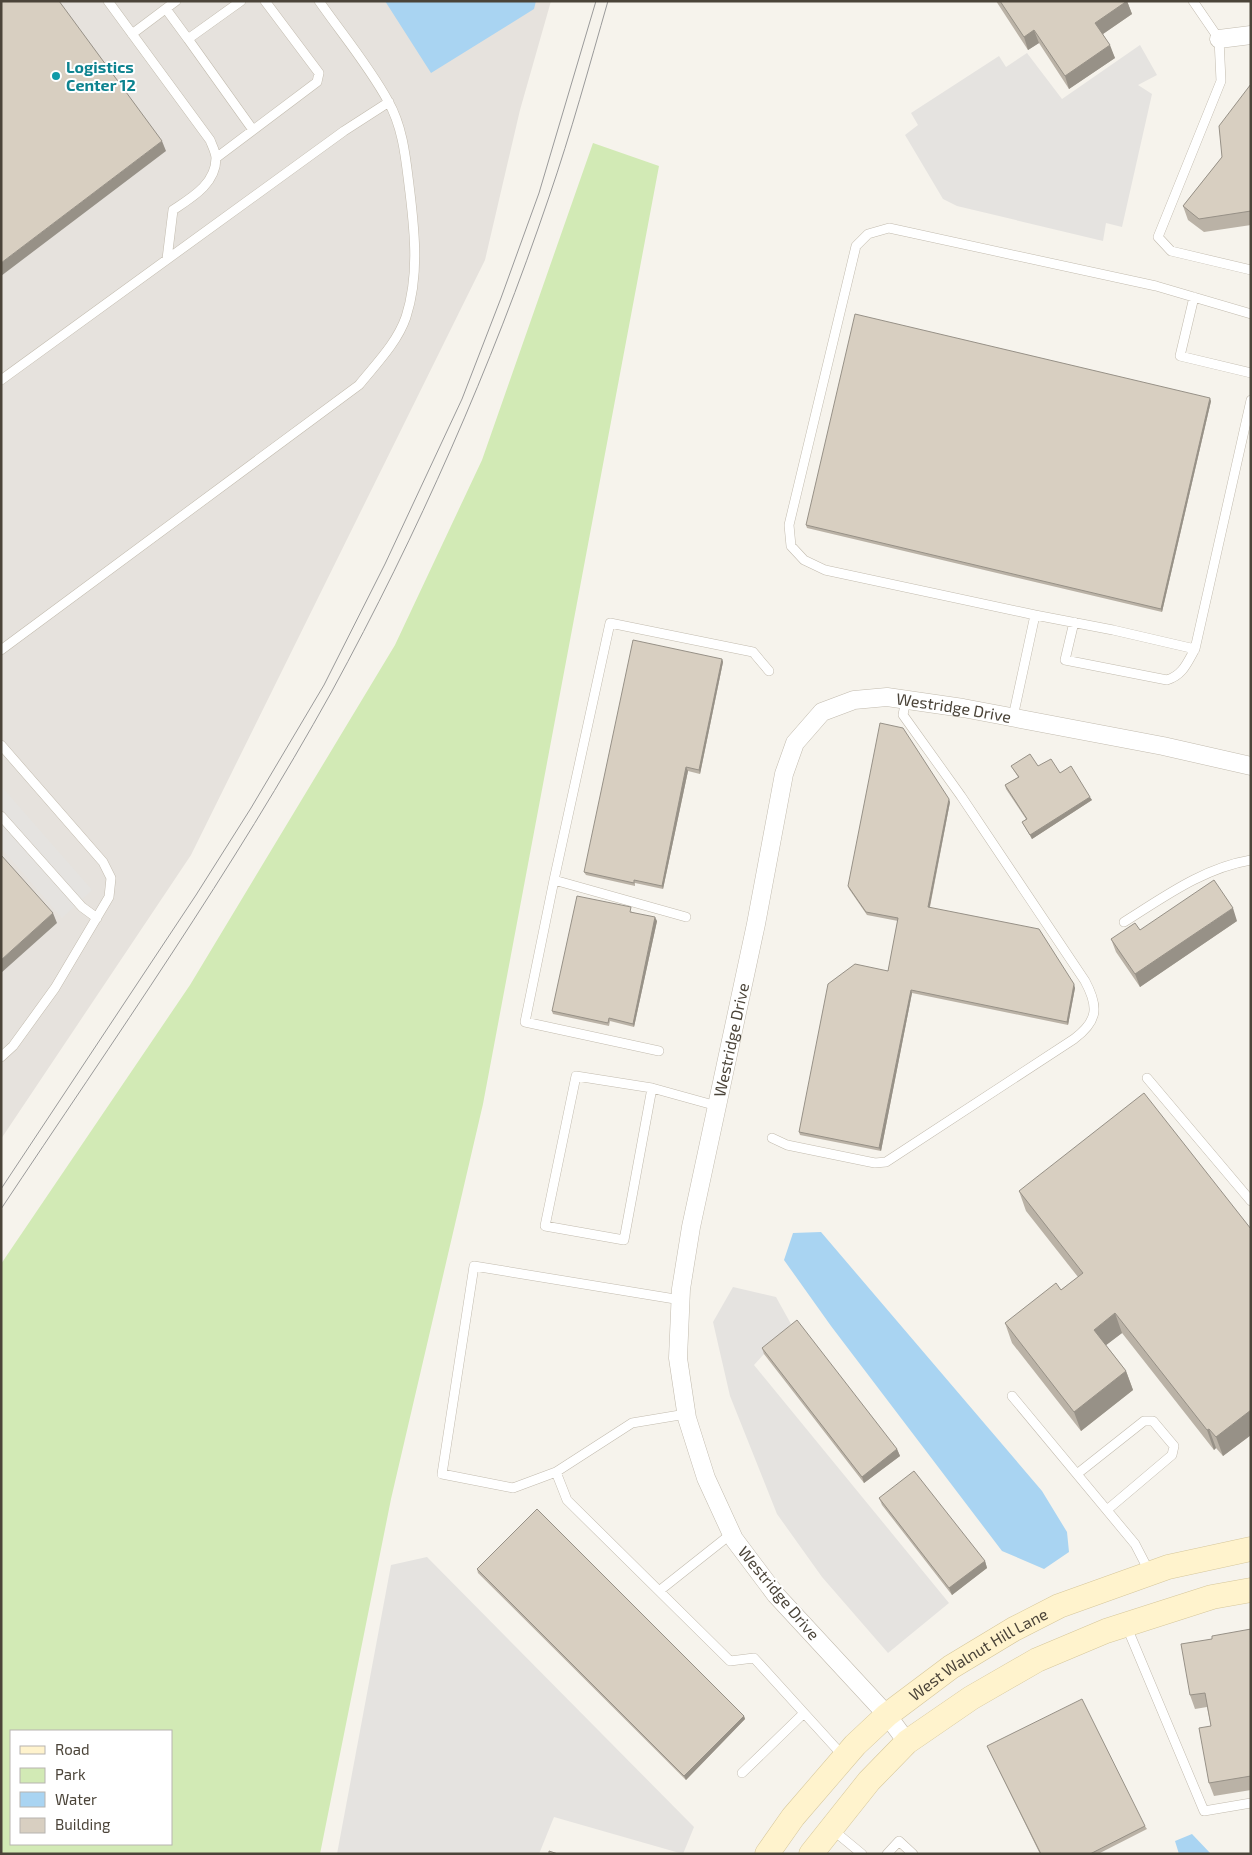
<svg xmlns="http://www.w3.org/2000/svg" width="1252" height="1855" font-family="'Exo 2',sans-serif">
  <rect width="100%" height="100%" fill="#f6f3ec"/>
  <path fill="#e6e2dd" d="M1 1H551L520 110 485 260 191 855 1 1139Z"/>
  <path fill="#d2eab5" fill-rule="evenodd" d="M593 143 659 166 483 1104 391 1499 320 1854H1V1264L190 985 395 645 482 460ZM11 1731H171V1844H11Z"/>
  <path fill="#e5e3e0" d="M1140 45 1157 75 1138 85 1152 94 1122 227 1106 223 1103 241 957 206 943 199 905 135 918 125 911 113 999 56 1006 67 1027 53 1062 99Z
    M1 786 92 890 62 918 1 848Z
    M733 1287 776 1297 791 1324 754 1365 949 1603 888 1653 822 1577 777 1514 730 1396 713 1322Z
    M427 1557 694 1827 683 1854 554 1817 539 1854H337L391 1565Z"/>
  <path fill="#a9d4f2" d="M385 1H536L534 9 431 73Z
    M821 1232 1042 1491 1067 1532 1069 1552 1044 1569 1002 1551 831 1326 784 1260 793 1233Z
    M1192 1834 1211 1854H1179L1175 1841Z"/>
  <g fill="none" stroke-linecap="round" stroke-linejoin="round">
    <g stroke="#c2bbae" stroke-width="10">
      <path id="lane" d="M108 1 210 140C212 145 216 153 216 158 216 184 191 198 173 210L167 259
        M241 1 188 39 253 130
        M1193 1 1219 39 1221 81 1158 237 1171 251 1251 270
        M166 9 188 39
        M132 34 176 1
        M216 158 317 82 319 73 265 1
        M1194 297 1180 356 1251 373
        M1 380 344 131 389 102
        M1035 615 1113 630 1195 649 1251 400
        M1074 622 1065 660 1167 680C1183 675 1187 663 1195 649
        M1 650 359 385C376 364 397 343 406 317 419 276 415 235 410 193 406 162 404 129 388 101 369 66 342 34 319 1
        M1013 717 1035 615 825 570 804 560 791 546 789 525 856 246 868 234 889 228 1156 286 1251 314
        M1 745 103 862 111 878 109 897 55 988 13 1046 1 1057
        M1 816 82 907 97 918
        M554 880 525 1022 659 1051
        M686 917 554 880 610 623 753 652 769 671
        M1124 922C1164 897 1203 868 1251 860
        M1147 1078 1251 1201
        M652 1088 624 1240 545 1226 576 1076 652 1088 717 1106
        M772 1138 787 1145 865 1161 875 1163 886 1162 1074 1039C1098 1021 1099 1007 1085 981L961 796 903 715 906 699
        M681 1300 474 1266 442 1474 513 1488 556 1472 632 1423 686 1414
        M1012 1396 1135 1544 1150 1573
        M556 1472 567 1500 730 1661 754 1658 844 1757
        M1077 1474 1144 1421H1153L1174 1446 1172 1455 1107 1510
        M659 1591 731 1534
        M1126 1625 1204 1811 1251 1803
        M742 1773 804 1713
        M833 1830 862 1854
        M887 1854 899 1841 913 1854"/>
    </g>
    <g stroke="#c2bbae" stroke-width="19">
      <g id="street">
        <path d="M1219 39 1251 35"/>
        <path id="s1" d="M907 1742 887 1715 776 1595 734 1539 706 1478 687 1418 678 1358 681 1289 691 1227 756 924 784 774 795 743 822 712 854 700 887 697 963 708 1163 746 1251 766"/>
      </g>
    </g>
    <g stroke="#d6c79b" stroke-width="25">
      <g id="secondary">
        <path id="s2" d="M767 1854 793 1817 855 1745 887 1715 951 1667 1014 1629 1059 1606 1168 1567 1251 1549"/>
        <path d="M811 1854 869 1781 907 1742 971 1698 1037 1660 1106 1631 1212 1597 1251 1590"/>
      </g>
    </g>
    <use href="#lane" stroke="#fff" stroke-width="9"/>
    <use href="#street" stroke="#fff" stroke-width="18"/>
    <use href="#secondary" stroke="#fff3cd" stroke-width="24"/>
    <path stroke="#9a9a9a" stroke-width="1" d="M1 1189 196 895 251 808 324 685 385 564 462 399 501 298 539 193 596 1
      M1 1209C115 1038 233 870 332 691 418 533 491 368 549 197 571 133 589 67 608 1"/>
  </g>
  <path fill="#bab2a6" d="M996 1H1127L1132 14 1103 34 1115 58 1069 89 1039 43 1028 50Z
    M1251 84V225L1204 232 1188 220 1183 206 1222 157Z
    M1211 401 1162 612 807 528 806 525Z
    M722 659 723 662 700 774 688 771 663 889 635 883V886L586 875 584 872Z
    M1011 766H1038L1060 773 1092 800 1032 839 1022 822 1026 819 1006 789 1005 785 1018 777Z
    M950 802 930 907 1075 988 1068 1025 912 993 881 1151 800 1135 799 1132 888 971 898 921 867 915 849 889 848 886Z
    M632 911V912L657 921 634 1027 610 1021 609 1026 553 1014 552 1011Z
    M1237 921 1140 987 1116 952 1111 939Z
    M1019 1191 1251 1229V1435L1223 1456 1216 1448 1214 1450 1122 1333 1106 1345 1126 1371 1133 1390 1081 1431 1012 1343 1005 1323 1061 1290 1078 1277 1026 1211Z
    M762 1348 897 1449 900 1456 864 1483 764 1354Z
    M879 1498 985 1561 987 1568 952 1595 882 1505Z
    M477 1569 744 1716 745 1719 686 1780 478 1573Z
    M1251 1629V1790L1214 1796 1209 1783 1211 1726 1207 1707 1195 1709 1190 1695 1212 1639Z
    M987 1746 1145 1826 1147 1829 1098 1854H1040Z"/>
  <path fill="#979187" d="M1127 1 1132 14 1100 36 1095 23Z
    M1034 30 1039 43 1028 50 1024 37Z
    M1110 45 1115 58 1069 89 1065 76Z
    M162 141 166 151 1 276V263Z
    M1210 398 1211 401 1162 612 1161 609Z
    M722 659 723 662 700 774 699 770Z
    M686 767 688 771 663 889 662 886Z
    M1090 797 1092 800 1032 839 1030 835Z
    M949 799 950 802 929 910 928 907Z
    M1233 908 1237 921 1140 987 1135 974Z
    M53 913 57 923 1 973V960Z
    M655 917 657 921 634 1027 633 1024Z
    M1074 984 1075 988 1068 1025 1067 1022Z
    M911 990 912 993 881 1151 879 1148Z
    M1115 1313 1122 1333 1101 1349 1094 1330Z
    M1126 1371 1133 1390 1081 1431 1074 1412Z
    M1251 1410V1435L1223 1456 1216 1437Z
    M1209 1429 1216 1448 1214 1450 1207 1430Z
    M897 1449 900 1456 864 1483 862 1477Z
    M985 1561 987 1568 952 1595 949 1588Z
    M744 1716 745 1719 686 1780 684 1776Z"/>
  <path fill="#d8cfc1" stroke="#979187" d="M1 1H59L162 141 1 263Z
    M1000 1H1127L1095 23 1110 45 1065 76 1034 30 1024 37Z
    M1251 84V211L1199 219 1183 206 1222 157 1219 126Z
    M855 314 1210 398 1161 609 806 525Z
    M633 640 722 659 699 770 686 767 662 886 634 880V883L584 872Z
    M880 723 903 728 949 799 928 907 1039 929 1074 984 1067 1022 911 990 879 1148 799 1132 828 984 855 964 888 971 898 918 866 912 848 886Z
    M1030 754 1038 766 1051 759 1060 773 1071 766 1090 797 1030 835 1022 822 1027 819 1005 785 1019 777 1011 766Z
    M1 855 53 913 1 960Z
    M1214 880 1233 908 1135 974 1111 939 1135 923 1140 930Z
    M577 896 631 907 630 912 655 917 633 1024 609 1018 608 1023 552 1011Z
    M1144 1093 1251 1229V1410L1216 1437 1209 1429 1207 1430 1115 1313 1094 1330 1126 1371 1074 1412 1005 1323 1056 1283 1061 1290 1083 1273 1019 1191Z
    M797 1320 897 1449 862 1477 762 1348Z
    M914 1471 985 1561 949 1588 879 1498Z
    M537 1509 744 1716 684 1776 477 1569Z
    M1251 1629V1776L1209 1783 1199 1728 1211 1726 1205 1693 1190 1695 1181 1644 1212 1639V1636Z
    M1082 1699 1145 1826 1090 1854H1041L987 1746Z
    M549 1851 558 1854H549Z"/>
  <circle fill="#0f9aa8" stroke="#fff" stroke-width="2" cx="56" cy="76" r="5"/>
  <g text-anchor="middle" stroke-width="4" stroke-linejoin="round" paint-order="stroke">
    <g font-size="16" font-weight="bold" fill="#0d838f" stroke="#fff" text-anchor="start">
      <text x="66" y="73">Logistics<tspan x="66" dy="18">Center 12</tspan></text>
    </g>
    <g font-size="16" fill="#4b4439" stroke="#fff">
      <text dy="6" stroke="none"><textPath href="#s1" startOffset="1261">Westridge Drive</textPath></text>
      <text dy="6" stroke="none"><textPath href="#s1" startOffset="781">Westridge Drive</textPath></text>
      <text transform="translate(779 1593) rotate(50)" y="6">Westridge Drive</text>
      <text dy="6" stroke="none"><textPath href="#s2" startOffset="294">West Walnut Hill Lane</textPath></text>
    </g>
  </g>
  <rect width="1252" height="1855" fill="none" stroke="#4b4439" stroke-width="5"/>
  <rect x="10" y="1730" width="162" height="115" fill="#ffffff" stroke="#b7b4b0"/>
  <rect x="20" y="1746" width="25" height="8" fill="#fff3cd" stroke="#b7b4b0"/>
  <text x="55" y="1755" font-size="15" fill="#4b4439">Road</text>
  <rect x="20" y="1768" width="25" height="15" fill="#d2eab5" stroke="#b7b4b0"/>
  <text x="55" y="1780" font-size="15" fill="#4b4439">Park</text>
  <rect x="20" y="1792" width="25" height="15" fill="#a9d4f2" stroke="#b7b4b0"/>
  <text x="55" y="1805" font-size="15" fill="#4b4439">Water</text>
  <rect x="20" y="1818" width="25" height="15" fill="#d8cfc1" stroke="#b7b4b0"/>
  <text x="55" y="1830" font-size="15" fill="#4b4439">Building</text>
</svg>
